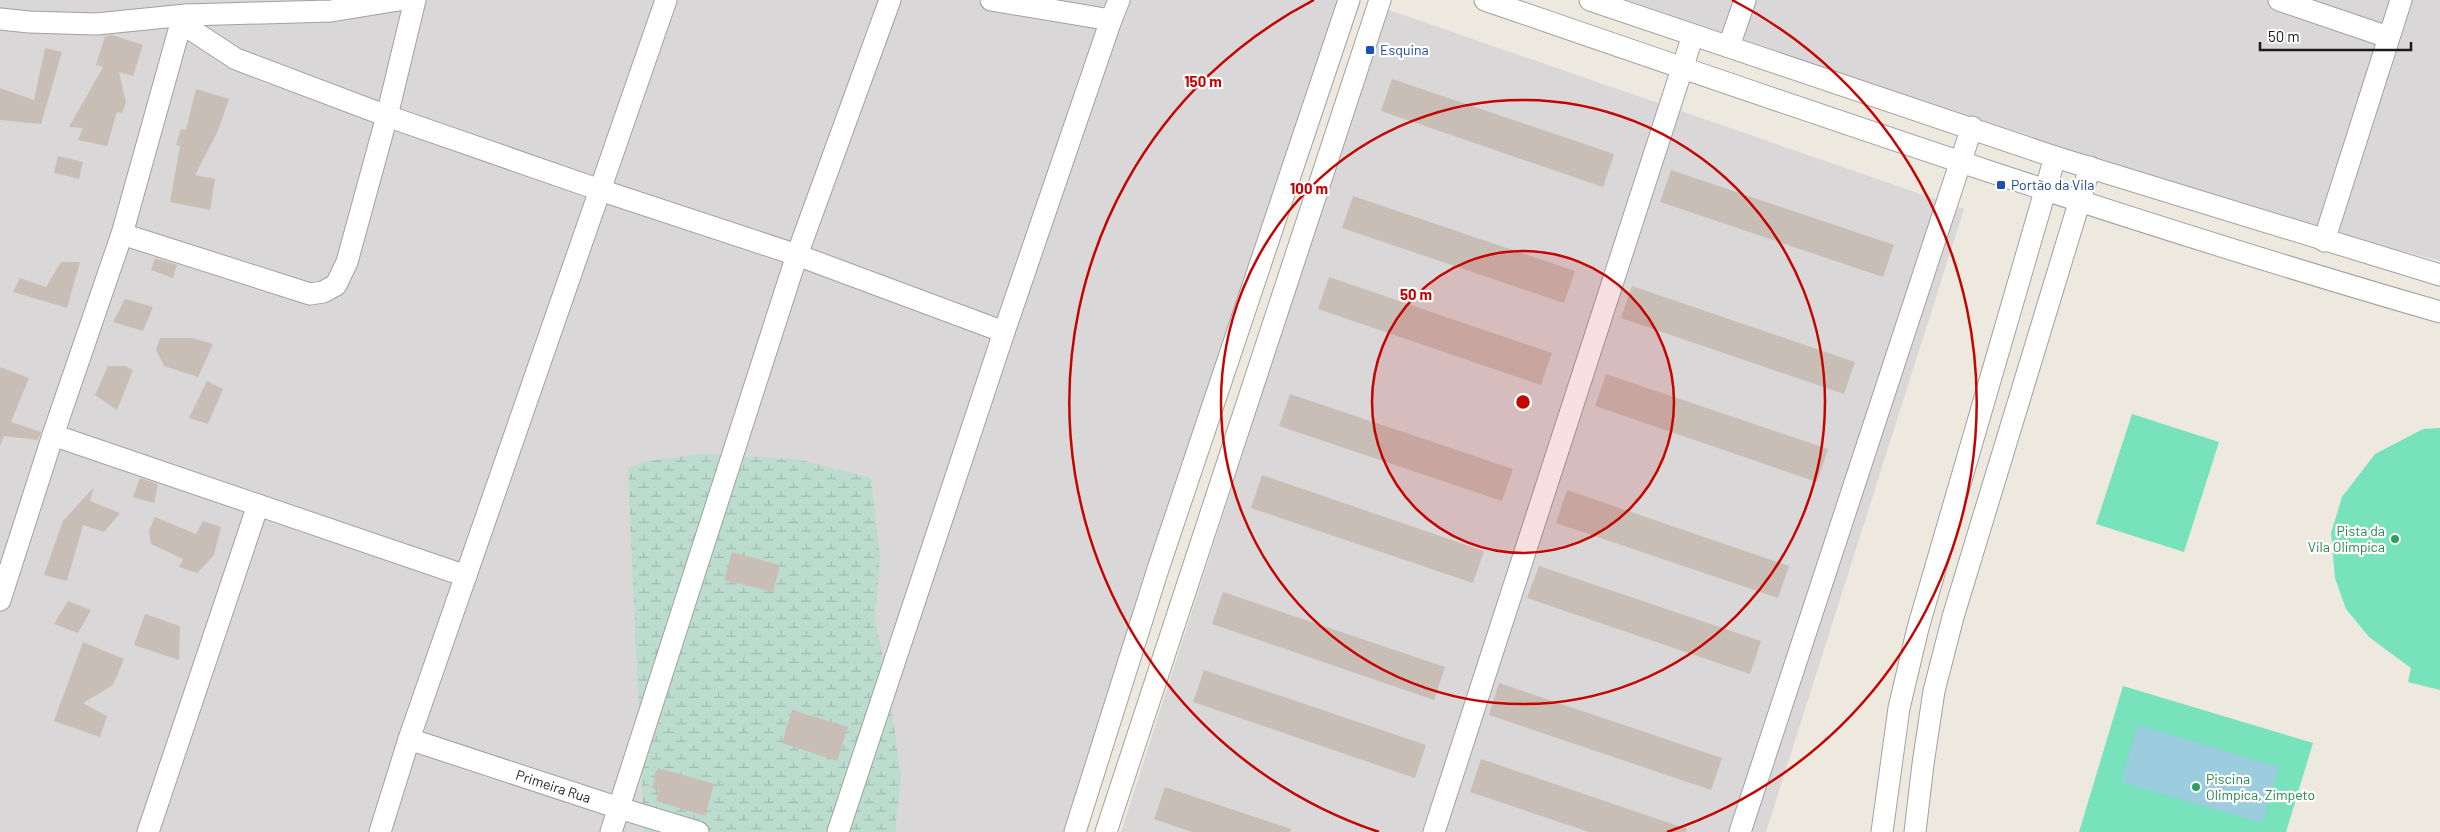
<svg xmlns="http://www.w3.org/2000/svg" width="2440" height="832" font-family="Barlow,sans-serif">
  <defs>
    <pattern id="wetland-marsh" width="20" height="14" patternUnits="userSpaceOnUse" patternTransform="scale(1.25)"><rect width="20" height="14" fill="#bbdcce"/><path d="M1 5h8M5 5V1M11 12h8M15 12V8" fill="none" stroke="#a0bcb0"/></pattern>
  </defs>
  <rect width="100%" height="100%" fill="#ede9df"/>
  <path fill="#d9d7d7" d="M0 0H1338L1069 832H0Z
    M1627 0H2440V261L2257 213Z
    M1386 9 1964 209 1766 832H1121Z"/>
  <path fill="url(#wetland-marsh)" d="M702 454 796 459 871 478 880 559 875 619 889 690 901 778 895 832H644L628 468 648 461Z"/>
  <path fill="#77e2bb" d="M2132 414 2219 442 2184 552 2096 524Z
    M2440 428V690L2408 682 2411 668 2369 637 2346 609 2335 578 2331 533 2342 497 2375 454 2423 429Z
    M2123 686 2313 743 2286 832H2079Z"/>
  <path fill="#9ccdde" d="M2138 725 2279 767 2262 823 2121 782Z"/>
  <path fill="#c9beb5" d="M112 35 143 45 133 76 119 72 126 102 122 113 117 112 107 146 78 140 83 128 69 127 103 67 96 65 105 36Z
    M45 48 62 52 41 124 0 120V88L34 100Z
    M1392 79 1614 154 1603 187 1381 111Z
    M196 89 229 99 218 131 195 175 215 179 210 210 170 202 180 146 176 145 181 129 186 130Z
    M58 156 83 162 79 179 54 173Z
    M1671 170 1894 245 1883 277 1660 202Z
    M1353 196 1575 271 1564 303 1342 228Z
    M155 258 177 265 173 278 151 270Z
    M61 262H80L67 308 13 292 20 278 46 287Z
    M1329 277 1552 353 1541 385 1318 309Z
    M1632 286 1855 362 1844 394 1621 318Z
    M125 299 153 307 143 331 113 322Z
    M160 338H192L213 344 198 377 164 366 156 350Z
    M108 366H125L133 370 117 410 95 395Z
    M0 367 29 378 11 422 41 432 38 440 4 436 0 446Z
    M1606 374 1828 449 1817 482 1595 406Z
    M207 381 223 389 208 424 189 418Z
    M1290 394 1513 469 1502 501 1279 426Z
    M1262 475 1484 551 1473 583 1251 508Z
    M140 478 158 484 154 503 133 497Z
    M94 487 90 501 120 513 104 532 83 525 67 581 44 575 63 521Z
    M1567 490 1789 566 1778 598 1556 523Z
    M155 517 196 534 203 521 221 527 214 555 197 573 179 567 183 559 151 544 149 531Z
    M732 552 780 565 773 592 724 580Z
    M1539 566 1761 641 1750 674 1527 598Z
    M1223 592 1445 667 1434 700 1212 624Z
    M68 601 91 610 78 633 54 624Z
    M145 614 180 626 179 660 134 645Z
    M83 642 124 659 113 685 83 703 107 716 100 737 54 721Z
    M1204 670 1426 745 1415 778 1193 702Z
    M1499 683 1722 758 1711 790 1489 715Z
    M792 710 848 727 837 761 782 743Z
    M1481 759 1687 829 1686 832H1589L1470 792Z
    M658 768 714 784 705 816 656 801 659 790 652 788Z
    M1165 787 1291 829 1290 832H1192L1154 819Z"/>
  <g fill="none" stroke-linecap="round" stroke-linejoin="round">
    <g stroke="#a1a1a1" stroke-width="23">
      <g id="minor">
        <path d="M991 0 1111 20 1119 0"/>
        <path d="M1485 0C1802 109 2118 219 2440 312"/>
        <path d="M1590 0 2055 157 2440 275"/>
        <path d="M2279 0 2388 37"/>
        <path d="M0 19 29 22 96 24 186 15 331 11 399 0"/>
        <path d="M181 23 236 59 387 116 600 190 666 0"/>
        <path d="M1729 46 1745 0"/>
        <path d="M122 234 310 294 323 292 336 285 347 262 387 116 415 0"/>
        <path d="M2324 241 2401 0"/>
        <path d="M53 435 466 576"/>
        <path d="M0 600 53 435 122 234 181 23 186 15"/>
        <path id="s1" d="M409 739 619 808 698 832"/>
        <path d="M148 832 258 505"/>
        <path d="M380 832 409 739 600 190 797 255 1004 332"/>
        <path d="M611 832 797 255 890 0"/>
        <path d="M838 832 1004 332 1111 20"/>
        <path d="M1075 832 1158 569 1349 0"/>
        <path d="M1106 832 1380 0"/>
        <path d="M1434 832 1693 35"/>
        <path d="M1740 832 1972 127"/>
        <path d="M1882 832 1899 708 1918 628 2055 157"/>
        <path d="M1915 832 1923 764 1934 691 1953 617 2090 167"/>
      </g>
    </g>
    <use href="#minor" stroke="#fff" stroke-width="21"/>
  </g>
  <circle cx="1523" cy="402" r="151" fill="#c50400" fill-opacity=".12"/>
  <g fill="none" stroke="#c50400" stroke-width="2.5">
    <circle cx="1523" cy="402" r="151"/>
    <circle cx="1523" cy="402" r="302"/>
    <path d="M1379 832A453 453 0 0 1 1314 0M1732 0A453 453 0 0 1 1667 832"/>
  </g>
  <g fill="#1a4fb4" stroke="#fff" stroke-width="2">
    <rect x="1365" y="45" width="10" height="10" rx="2.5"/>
    <rect x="1996" y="180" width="10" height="10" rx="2.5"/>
  </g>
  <g fill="#2e9e5b" stroke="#fff" stroke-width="2">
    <circle cx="2395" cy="539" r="5"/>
    <circle cx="2196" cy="787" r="5"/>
  </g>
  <g text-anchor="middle" stroke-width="4.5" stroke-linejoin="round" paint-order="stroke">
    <g font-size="14" fill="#164399" stroke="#fff" text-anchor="start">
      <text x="1380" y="55">Esquina</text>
      <text x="2011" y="190">Portão da Vila</text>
    </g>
    <g font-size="14" fill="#27864d" stroke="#fff" text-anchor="end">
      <text x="2385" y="536">Pista da<tspan x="2385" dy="16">Vila Olimpíca</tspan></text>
      <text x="2206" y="784" text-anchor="start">Piscina<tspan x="2206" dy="16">Olimpíca, Zimpeto</tspan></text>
    </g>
    <g font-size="14" fill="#1a1a1a" stroke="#fff">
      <text dy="5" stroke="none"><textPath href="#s1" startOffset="152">Primeira Rua</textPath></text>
    </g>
  </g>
  <circle cx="1523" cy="402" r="8" fill="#c50400" stroke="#fff" stroke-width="2.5"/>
  <g font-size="15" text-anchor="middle" font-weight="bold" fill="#c50400" stroke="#fff" stroke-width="4.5" stroke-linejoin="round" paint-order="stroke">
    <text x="1203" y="87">150 m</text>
    <text x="1309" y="194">100 m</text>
    <text x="1416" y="300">50 m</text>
  </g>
  <path d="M2260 42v8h151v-8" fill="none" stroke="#1a1a1a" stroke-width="2.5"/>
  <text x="2268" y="42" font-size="15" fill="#1a1a1a" stroke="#ffffff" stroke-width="4" paint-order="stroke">50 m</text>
</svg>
